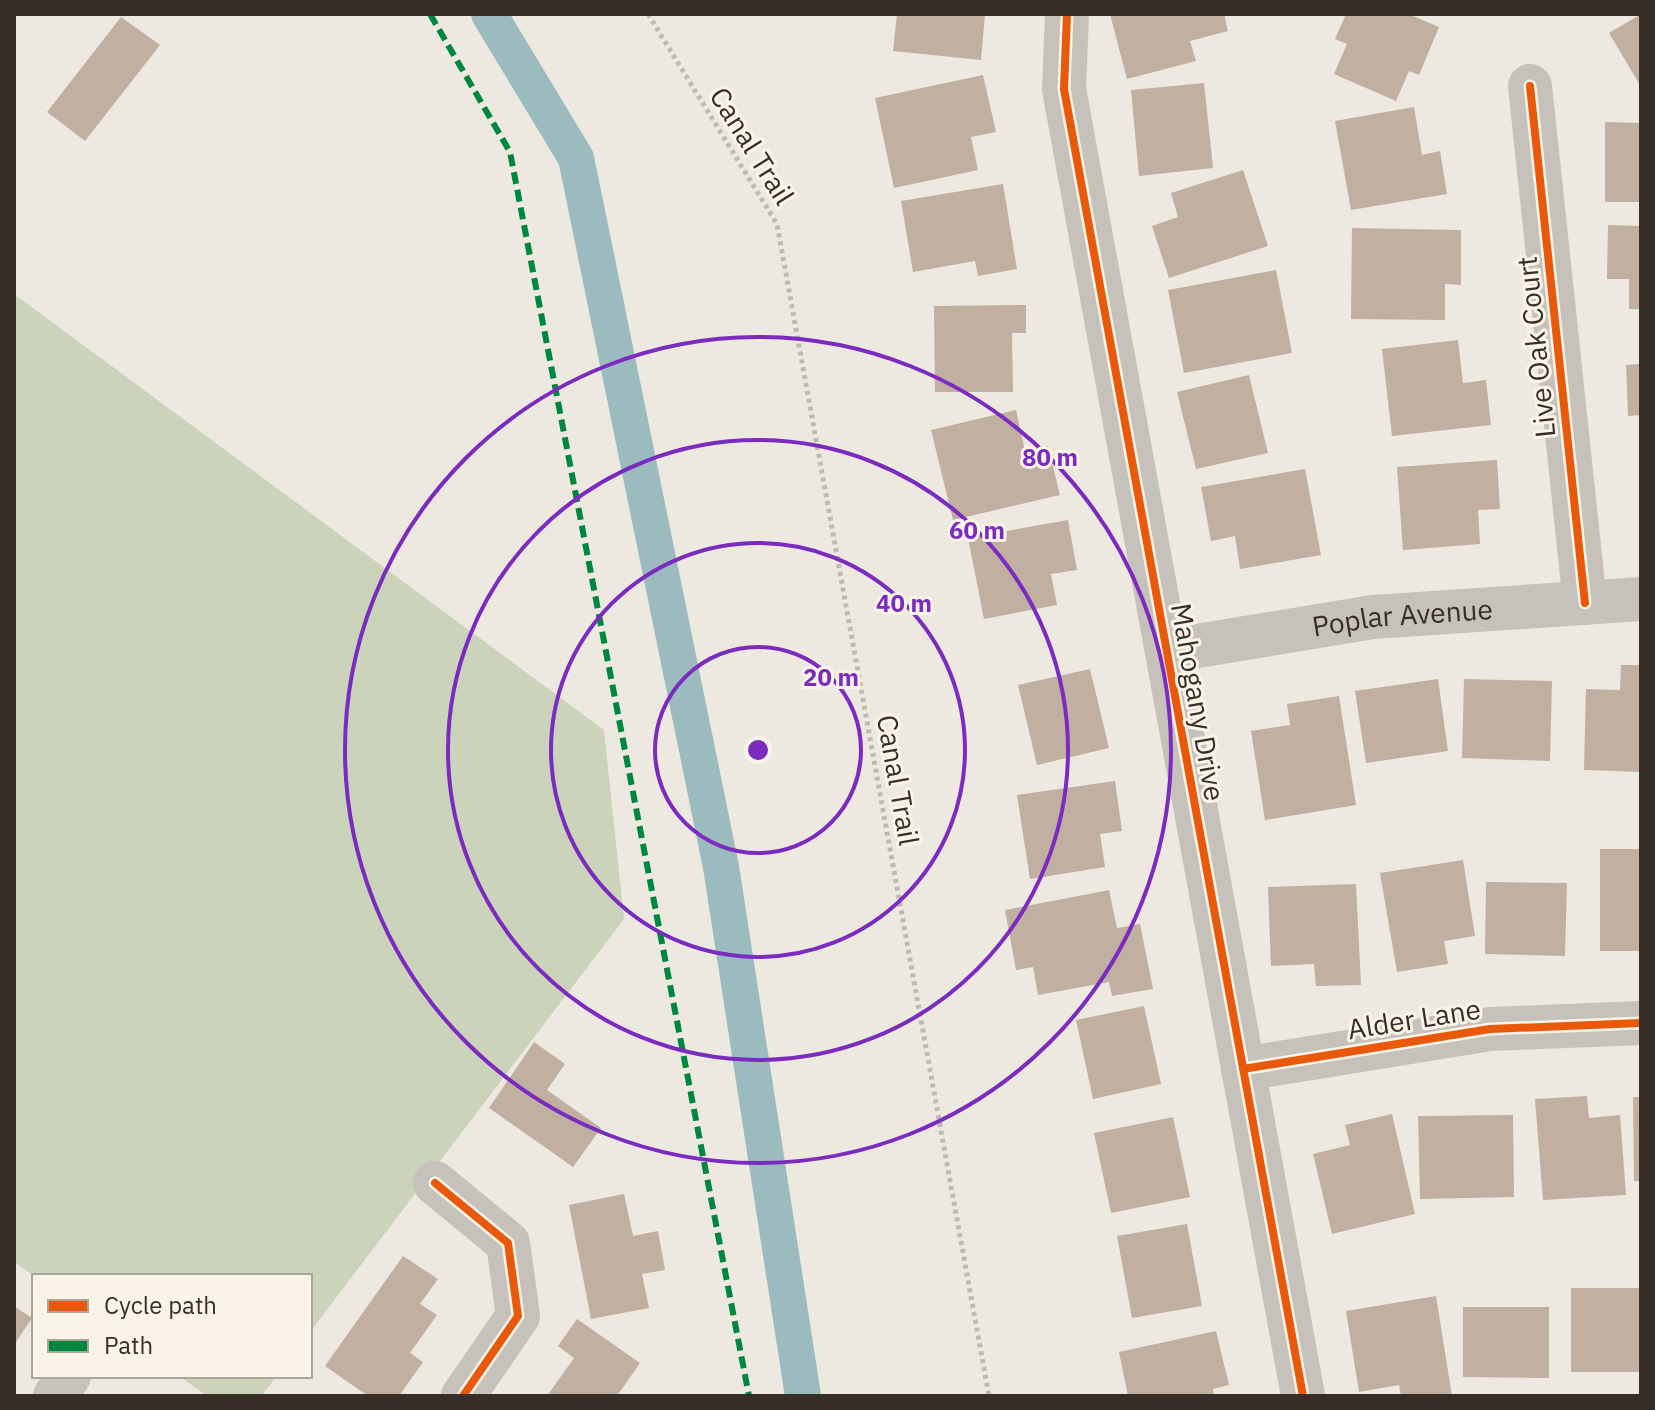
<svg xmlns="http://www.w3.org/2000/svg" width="1655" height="1410" font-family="'IBM Plex Sans',sans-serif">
  <rect width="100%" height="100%" fill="#ede9e1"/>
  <path fill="#cbd4ba" d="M14 294 604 730 624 919 310 1332V1276H34L14 1262Z
    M179 1376H277L261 1396H207Z"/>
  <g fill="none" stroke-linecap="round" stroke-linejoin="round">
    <path stroke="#9cbbbf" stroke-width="36" d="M489 14 576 158 721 867 803 1396"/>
  </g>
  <path fill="#c1afa2" d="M897 14H985L981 60 893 51Z
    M1110 14H1224L1228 31 1190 41 1196 61 1127 79Z
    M1346 14H1408L1439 27 1419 75 1409 71 1396 101 1334 74 1347 44 1335 39Z
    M1641 14V87L1609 33Z
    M121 17 160 45 85 141 47 112Z
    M983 75 996 132 971 137 978 170 894 188 875 98Z
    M1204 83 1213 168 1139 176 1131 90Z
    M1414 107 1422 155 1440 151 1447 194 1351 210 1335 121Z
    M1605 122 1641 123V202H1605Z
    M1243 170 1268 246 1169 278 1152 226 1178 217 1171 193Z
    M1003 184 1017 269 978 276 975 261 913 272 901 201Z
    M1608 225 1641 226V309H1629V279H1607Z
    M1352 228 1461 230V285L1445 284V320L1351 319Z
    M1276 270 1292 353 1184 373 1168 290Z
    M1026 305V333H1012L1013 392H935L934 306Z
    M1458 340 1463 383 1486 380 1491 425 1392 436 1382 349Z
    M1641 364V415L1628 416 1626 365Z
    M1249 375 1268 453 1196 469 1177 392Z
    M1016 410 1025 451 1048 446 1060 495 953 520 931 430Z
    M1497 460 1500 509 1478 510 1480 544 1403 550 1397 467Z
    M1305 469 1321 555 1240 569 1235 536 1211 541 1201 487Z
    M1068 520 1077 570 1051 574 1057 605 984 619 968 538Z
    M1621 665H1641V772L1584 770 1586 689 1620 690Z
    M1090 669 1109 748 1037 765 1018 685Z
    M1438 679 1448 751 1366 763 1355 691Z
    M1464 679 1552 681 1550 761 1462 758Z
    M1339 696 1356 805 1265 820 1251 731 1290 725 1287 704Z
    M1115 781 1122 831 1100 834 1105 867 1030 879 1017 795Z
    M1600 849H1641V951H1600Z
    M1463 860 1475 936 1444 941 1448 964 1397 972 1380 873Z
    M1486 882 1567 883 1565 956 1485 954Z
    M1356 884 1361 985 1316 986 1314 964 1271 966 1268 887Z
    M1109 890 1117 928 1140 924 1153 989 1112 996 1109 982 1038 995 1033 967 1016 970 1005 910Z
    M1144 1006 1161 1084 1093 1099 1076 1020Z
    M534 1042 565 1064 547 1090 601 1128 573 1167 489 1108Z
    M1587 1096 1589 1118 1620 1115 1626 1195 1543 1200 1535 1099Z
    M1633 1097H1641V1181H1634Z
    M1392 1114 1415 1214 1332 1234 1313 1154 1350 1145 1345 1125Z
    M1513 1115 1514 1197 1420 1199 1418 1116Z
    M1173 1117 1190 1197 1111 1213 1094 1133Z
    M624 1194 633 1236 658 1231 665 1270 642 1274 649 1308 591 1319 569 1205Z
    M1187 1224 1202 1306 1132 1318 1117 1236Z
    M403 1256 438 1279 420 1304 437 1315 410 1353 423 1362 399 1396H368L325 1366Z
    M1571 1288H1641V1372H1571Z
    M1436 1296 1452 1396H1401L1399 1385 1359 1392 1346 1311Z
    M14 1306 32 1318 14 1345Z
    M1463 1307H1549V1378L1463 1377Z
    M577 1319 640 1363 617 1396H547L574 1358 558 1346Z
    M1216 1331 1229 1385 1213 1389 1214 1396H1128L1119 1352Z"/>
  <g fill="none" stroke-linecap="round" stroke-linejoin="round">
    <path stroke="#bfb9b2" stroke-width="5" stroke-dasharray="4 4" stroke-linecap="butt" d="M648 14 777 224 989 1396"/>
    <g stroke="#c6c1ba" stroke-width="44">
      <path d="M1067 14 1064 89 1303 1396"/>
      <path d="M1530 86 1585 603"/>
      <path id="s1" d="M1167 651 1373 617 1641 599"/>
      <path d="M1243 1069 1490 1029 1641 1023"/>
      <path d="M435 1183 508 1243 518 1316 463 1396"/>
      <path d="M55 1396 69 1376"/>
    </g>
    <path stroke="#00873e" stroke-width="6" stroke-dasharray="12 6" stroke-linecap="butt" d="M430 14 510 152 749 1396"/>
    <g stroke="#faf4e8" stroke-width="13">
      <path id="cycleway" d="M1067 14 1064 89 1303 1396
        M1530 86 1585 603
        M1243 1069 1490 1029 1641 1023
        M435 1183 508 1243 518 1316 463 1396"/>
    </g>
    <use href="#cycleway" stroke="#e8590c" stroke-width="8"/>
  </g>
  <g fill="none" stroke="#7b2cbf" stroke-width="4">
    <circle cx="758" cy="750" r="103"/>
    <circle cx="758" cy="750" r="207"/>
    <circle cx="758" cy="750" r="310"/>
    <circle cx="758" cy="750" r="413"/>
  </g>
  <g text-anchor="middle" stroke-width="6" stroke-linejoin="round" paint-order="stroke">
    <g font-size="28" fill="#372e28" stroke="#faf4e8">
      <text transform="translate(752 146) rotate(58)" y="10">Canal Trail</text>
      <text transform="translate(1536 347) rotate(-96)" y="10">Live Oak Court</text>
      <text dy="10" stroke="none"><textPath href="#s1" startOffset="238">Poplar Avenue</textPath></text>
      <text transform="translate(1198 702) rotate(80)" y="10">Mahogany Drive</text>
      <text transform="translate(898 780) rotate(80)" y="10">Canal Trail</text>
      <text transform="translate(1414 1019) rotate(-9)" y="10">Alder Lane</text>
    </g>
  </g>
  <circle cx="758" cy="750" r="12" fill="#7b2cbf" stroke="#faf4e8" stroke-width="4"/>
  <g font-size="24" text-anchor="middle" font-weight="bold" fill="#7b2cbf" stroke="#faf4e8" stroke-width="6" stroke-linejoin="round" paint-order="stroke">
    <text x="1050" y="466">80 m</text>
    <text x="977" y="539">60 m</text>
    <text x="904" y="612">40 m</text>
    <text x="831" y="686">20 m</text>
  </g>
  <rect width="1655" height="1410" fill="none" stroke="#372e28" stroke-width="32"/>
  <rect x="32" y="1274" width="280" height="104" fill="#faf4e8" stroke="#aca59b" stroke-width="2"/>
  <rect x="48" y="1300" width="40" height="12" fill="#e8590c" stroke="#aca59b" stroke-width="2"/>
  <text x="104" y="1314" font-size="24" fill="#372e28">Cycle path</text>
  <rect x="48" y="1340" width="40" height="12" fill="#00873e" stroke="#aca59b" stroke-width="2"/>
  <text x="104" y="1354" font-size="24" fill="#372e28">Path</text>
</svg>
